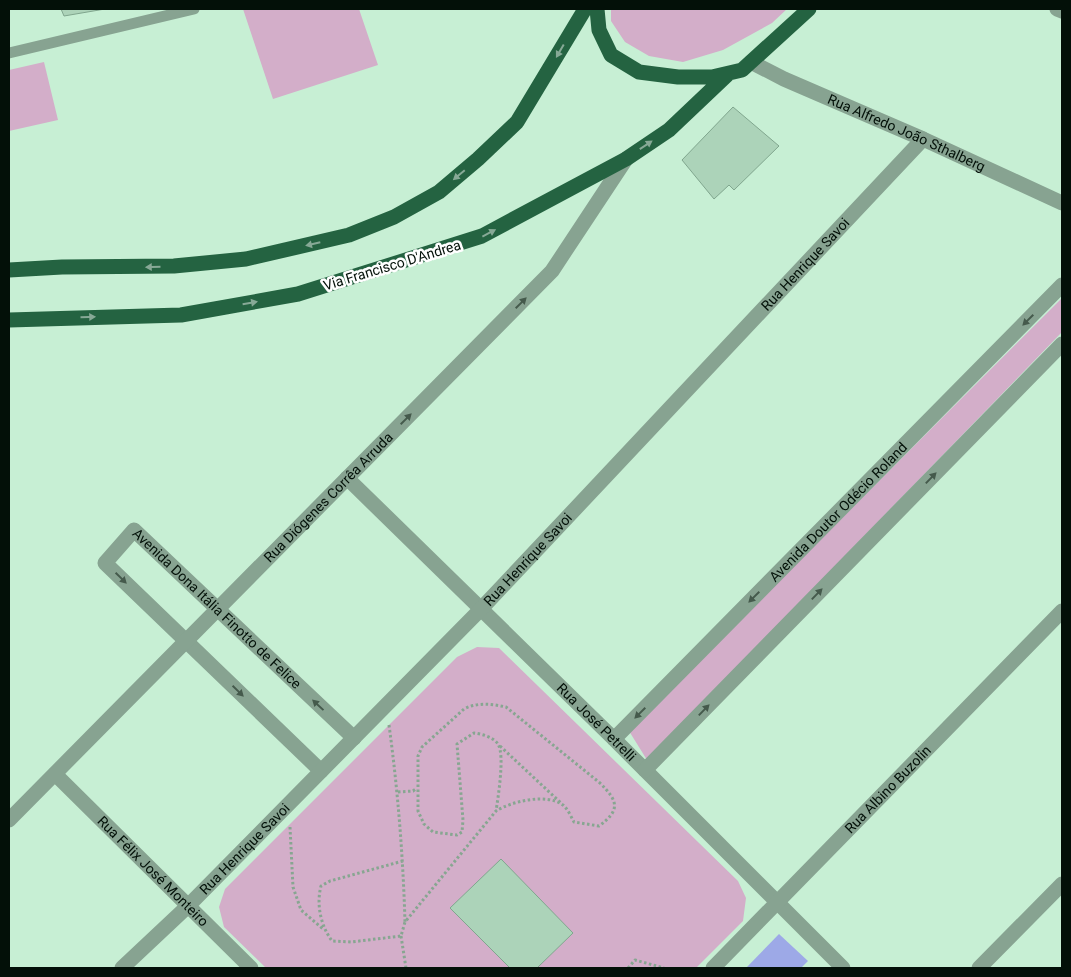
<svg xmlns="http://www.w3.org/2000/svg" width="1071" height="977" font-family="Roboto,sans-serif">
  <rect width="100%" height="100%" fill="#c7efd4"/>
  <path fill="#d3aec9" d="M243 9H359L378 65 273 99Z
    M611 9H787L772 23 723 50 683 62 649 56 625 42 611 21Z
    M44 62 58 120 9 131V70Z
    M1062 298V332L647 760 629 731Z
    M477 647 499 648 738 881 746 898 743 921 696 968H266L224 927 219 907 225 889 457 657Z"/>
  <path fill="#9da9e7" d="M779 934 808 961 801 968H746Z"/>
  <path fill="#acd3b9" stroke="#80a68e" d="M61 9H105L64 16Z
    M733 107 779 146 734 190 729 185 714 199 682 160Z
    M501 859 573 933 537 968H510L450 908Z"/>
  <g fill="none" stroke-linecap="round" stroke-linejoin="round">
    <path stroke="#87a691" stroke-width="3" stroke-dasharray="2.5 2.5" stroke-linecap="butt" d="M389 725C398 791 403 856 405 922L496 811C512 801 547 793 563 805 568 809 571 817 574 822L599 826C621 810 618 801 600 783L506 707C492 704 477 702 464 709L422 747 418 756V811L424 824 433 832 457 835 462 832 463 820 457 744 474 733C482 734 493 737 498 744 505 755 498 798 496 811
      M500 746 561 803
      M398 792 413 791 417 788
      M290 827 293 887 301 910 323 929
      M403 861 330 881 321 886C316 905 321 926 332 941L351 942 401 936 405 922
      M401 936 406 968
      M628 968 635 960 664 968"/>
    <path stroke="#87a391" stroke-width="11" d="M9 53 194 9"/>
    <g stroke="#87a391" stroke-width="15">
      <path d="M1057 9 1062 11"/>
      <path id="s1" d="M347 478 614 739 843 968"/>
      <path id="s2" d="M614 739 1062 285"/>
      <path d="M645 770 1062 344"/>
      <path id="s3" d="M321 771 105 563 134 530 354 738"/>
      <path id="s4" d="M55 774 251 968"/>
      <path id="s5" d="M122 968 188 906 481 609 923 139"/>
      <path id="s6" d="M713 968 1062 611"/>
      <path d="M979 968 1062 884"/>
    </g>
    <g stroke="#87a391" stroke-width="15">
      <path id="s7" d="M751 62 784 79 923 139 1062 203"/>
      <path id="s8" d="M9 820 552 271 626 159"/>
    </g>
    <path stroke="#246341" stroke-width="15" d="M597 9 599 30 611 55 639 72 678 77H712L742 70 809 9
      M9 270 62 267 174 266 246 259 349 235 394 217 439 192 478 159 517 122 585 9
      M9 320 181 315 298 294 482 236 626 159 669 130 727 75"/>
  </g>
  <defs><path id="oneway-solid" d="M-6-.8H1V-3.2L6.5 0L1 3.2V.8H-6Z" transform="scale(1.25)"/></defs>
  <g fill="#87a996">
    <use href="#oneway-solid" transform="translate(560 51) rotate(120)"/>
    <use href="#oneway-solid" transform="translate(646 145) rotate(-34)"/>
    <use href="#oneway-solid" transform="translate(459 175) rotate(140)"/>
    <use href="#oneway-solid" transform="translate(489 233) rotate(-28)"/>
    <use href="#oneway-solid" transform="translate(313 244) rotate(167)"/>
    <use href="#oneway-solid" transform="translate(153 267) rotate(179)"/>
    <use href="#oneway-solid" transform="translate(250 303) rotate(-10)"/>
    <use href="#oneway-solid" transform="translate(88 317) rotate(-2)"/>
  </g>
  <g fill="#455a4c">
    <use href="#oneway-solid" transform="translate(521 303) rotate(-45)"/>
    <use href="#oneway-solid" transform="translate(1028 320) rotate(135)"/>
    <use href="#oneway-solid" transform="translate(406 419) rotate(-45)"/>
    <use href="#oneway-solid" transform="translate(931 478) rotate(-46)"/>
    <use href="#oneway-solid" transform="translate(121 578) rotate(44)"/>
    <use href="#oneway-solid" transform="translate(817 594) rotate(-46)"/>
    <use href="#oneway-solid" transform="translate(754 597) rotate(135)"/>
    <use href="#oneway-solid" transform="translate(238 691) rotate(44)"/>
    <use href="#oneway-solid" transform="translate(318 705) rotate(-137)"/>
    <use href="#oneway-solid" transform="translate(704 710) rotate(-46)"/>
    <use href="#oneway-solid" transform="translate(640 713) rotate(135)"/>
  </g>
  <g text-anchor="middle" stroke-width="5" stroke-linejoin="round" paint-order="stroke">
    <g font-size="14" fill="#031008" stroke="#fff">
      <text dy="5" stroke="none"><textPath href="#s7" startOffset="171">Rua Alfredo João Sthalberg</textPath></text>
      <text dy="5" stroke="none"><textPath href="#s5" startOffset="981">Rua Henrique Savoi</textPath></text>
      <text transform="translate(392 265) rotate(-17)" y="5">Via Francisco D'Andrea</text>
      <text dy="5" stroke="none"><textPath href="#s8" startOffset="454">Rua Diógenes Corrêa Arruda</textPath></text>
      <text dy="5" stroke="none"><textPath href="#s2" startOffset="319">Avenida Doutor Odécio Roland</textPath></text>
      <text dy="5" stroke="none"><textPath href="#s5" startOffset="576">Rua Henrique Savoi</textPath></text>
      <text dy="5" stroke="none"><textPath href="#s3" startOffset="458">Avenida Dona Itália Finotto de Felice</textPath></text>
      <text dy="5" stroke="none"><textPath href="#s1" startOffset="349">Rua José Petrelli</textPath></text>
      <text dy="5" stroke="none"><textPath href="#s6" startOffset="250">Rua Albino Buzolin</textPath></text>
      <text dy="5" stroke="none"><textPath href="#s5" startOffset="171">Rua Henrique Savoi</textPath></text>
      <text dy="5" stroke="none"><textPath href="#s4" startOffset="138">Rua Félix José Monteiro</textPath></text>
    </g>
  </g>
  <rect width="1071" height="977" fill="none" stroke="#031008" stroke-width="20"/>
</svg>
